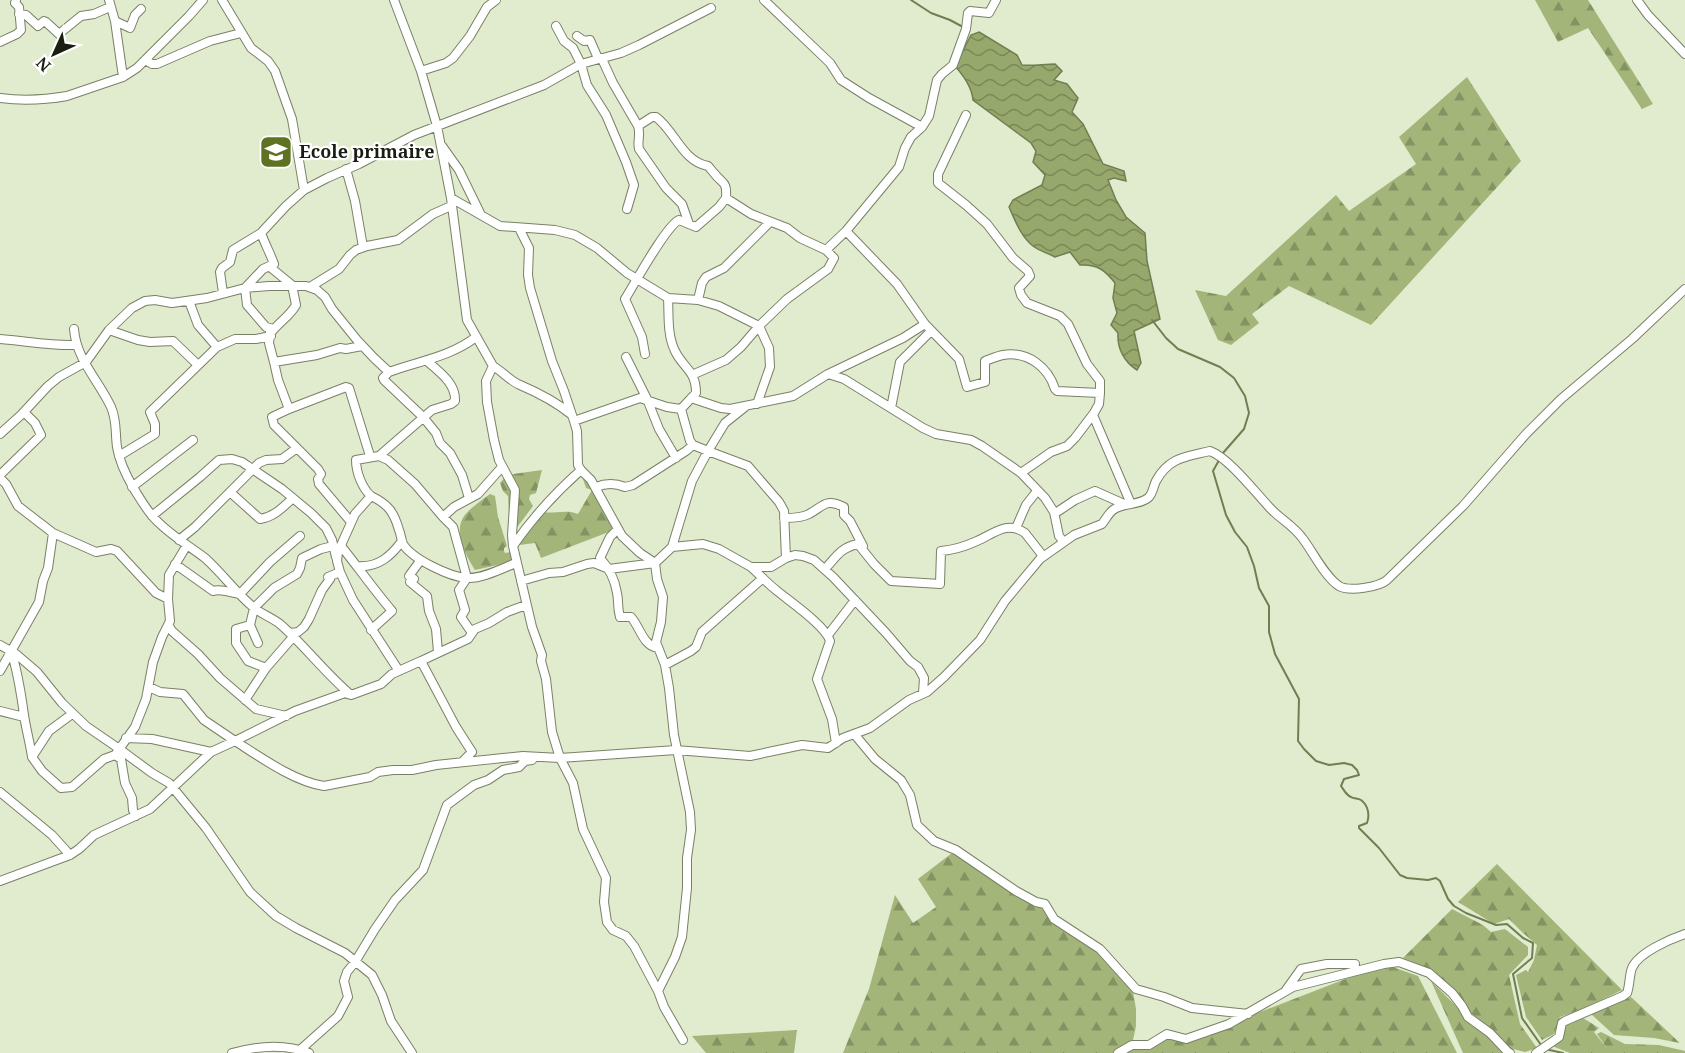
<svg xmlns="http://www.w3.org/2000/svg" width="1685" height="1053" font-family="'Noto Serif',serif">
  <defs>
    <pattern id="forest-firs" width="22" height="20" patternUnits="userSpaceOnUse" patternTransform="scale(1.5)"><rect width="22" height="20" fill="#a3b579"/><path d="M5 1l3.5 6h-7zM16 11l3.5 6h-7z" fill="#849362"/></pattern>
    <pattern id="water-waves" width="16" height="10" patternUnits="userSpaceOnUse" patternTransform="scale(1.5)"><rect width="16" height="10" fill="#96a86c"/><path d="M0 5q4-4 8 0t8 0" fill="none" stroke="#7a8857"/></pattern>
  </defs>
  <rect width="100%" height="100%" fill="#e1ebce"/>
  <path fill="url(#forest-firs)" d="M1535 0H1588L1653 104 1642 109 1588 28 1558 42Z
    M1467 77 1521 161 1371 325 1289 286 1252 314 1259 323 1231 345 1218 340 1195 290 1226 296 1336 195 1349 211 1416 164 1399 137Z
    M542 470 536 493 530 495 529 499 533 506 515 530 509 515 508 496 503 491 500 483 507 475Z
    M582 476 587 480 614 530 541 558 535 543 519 545 541 512C554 514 567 509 578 514L592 490 586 488Z
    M490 494 495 496 498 517 507 546 504 548V551L505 553 511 552V562L475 570C466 556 453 532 464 516 470 508 482 500 490 494Z
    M956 850 1016 891 1045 904 1054 920 1085 938 1132 986 1136 1009V1026L1132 1045H1150L1167 1034 1186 1039 1229 1024 1384 964 1418 976 1457 1053H843L869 989 895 895 913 923 936 907 918 879Z
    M1497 864 1622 990 1583 1009 1560 1017 1554 1034 1542 1040 1526 1017 1516 975 1526 970 1528 972 1534 960 1537 945 1523 933 1509 919 1494 924 1458 902Z
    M1452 909 1483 925 1491 932 1505 929 1528 947V955L1509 975 1520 1024 1537 1048 1525 1052 1509 1048 1491 1029 1471 1013 1465 1003 1431 969 1403 958Z
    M1431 981 1461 1011 1468 1021 1489 1038 1503 1053H1463Z
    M1631 997 1680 1043 1654 1038 1614 1035 1591 1014Z
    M1583 1018 1599 1028 1594 1032 1608 1050 1597 1034 1601 1032 1625 1044 1659 1045 1685 1051V1053H1570L1552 1046 1563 1038 1566 1026Z
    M797 1030 794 1053H706L692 1036Z"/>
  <path fill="url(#water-waves)" stroke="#717e51" stroke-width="1.5" d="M979 32 1017 55 1022 65C1033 66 1044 64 1055 64L1062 71 1054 80 1067 84 1078 98 1072 112 1083 124 1103 164 1124 171 1126 181 1114 178 1108 180 1116 200 1126 217 1145 233 1147 261 1160 319 1134 331 1141 363 1137 370C1124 362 1117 348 1118 333L1111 325 1117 313 1113 298 1115 283C1105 270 1097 264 1080 265L1070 252 1055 257C1048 253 1039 251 1033 246 1021 237 1015 220 1009 207L1013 200 1042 185 1045 175 1033 162 1036 151 1031 143 973 100C972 87 963 75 955 66L971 35Z"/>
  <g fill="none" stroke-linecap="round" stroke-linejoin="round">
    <path stroke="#717e51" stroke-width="2" d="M911 0 931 13 950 20 963 27
      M1152 320 1166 338 1178 349 1220 367 1234 378 1245 396 1249 413 1244 429 1223 453 1213 471 1226 515 1235 532 1247 547 1254 566 1259 588 1269 606V632L1275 654 1299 699 1298 741 1304 749 1316 761 1329 765 1344 763 1352 765 1357 770 1359 775 1344 779 1341 786C1344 790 1346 795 1351 797 1354 799 1358 798 1361 800 1368 805 1370 815 1367 823L1359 826V828L1379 848 1400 875 1407 878 1428 880 1436 878 1440 881 1448 899 1454 906 1466 913 1496 925 1507 924 1523 938 1533 943 1532 958 1513 974 1522 1018 1541 1045
      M1545 1049 1563 1053"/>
    <g stroke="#788167" stroke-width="10">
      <path id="minor" d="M109 0 115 21 123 77
        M222 0 251 48 268 61 275 71 292 119 304 190
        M394 0 421 71 437 126 451 198 467 320 493 366 486 381 487 402 494 440 499 460 515 490 512 535 513 546 532 627 542 655 541 661 546 679 552 732 560 758 573 783 583 829 606 878 604 902 607 922 613 930 626 936 634 946 658 991 664 1007 683 1040
        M764 0 830 63 841 80 869 98 922 127
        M1637 0 1648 15 1685 54
        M19 14 26 15 38 26 44 21 46 22 59 34 81 16 94 14 110 7
        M115 21 130 28 135 15 141 9
        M556 26 564 41 573 48 581 64 587 85 606 115 626 162 634 185 627 209
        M577 36 584 41 590 40 597 56 602 59 613 83 638 126C641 134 637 141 639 149L666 188 682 204 689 224
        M0 42 17 34 21 30 19 7 15 3 16 0
        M145 60 152 64H157L210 41 241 33
        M421 71 446 63 453 58 470 36 487 7 496 0
        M0 98C23 101 44 100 67 96L123 77 137 68 189 16 203 0
        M966 115 938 174V183L966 205 987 224 1013 258 1028 271 1030 276 1019 288 1021 295 1027 303 1060 316 1068 324 1087 364 1100 381V393L1099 404 1094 413 1075 438 1067 446 1051 452 1021 473
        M638 126 652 117H656C675 131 682 161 708 166 710 168 712 171 714 173 723 185 727 180 726 198
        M442 146 459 170 480 213
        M346 169 355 201 363 247
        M451 198 500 226 555 230 575 235 597 248 627 273 668 298 698 300 719 306 759 326 769 348 770 367 757 404
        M519 228 529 248 528 275 530 288 552 361 564 391 574 421 577 431 578 465 581 470 591 480 622 536 640 553 655 563 657 579 663 597 661 622 656 642 665 665 669 688 674 735 690 812 691 830 687 858V888L682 937 675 957 658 991
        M846 231 897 284 925 324 959 359 967 387 985 382V361C991 359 997 356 1003 355 1028 351 1048 367 1055 389L1057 391 1100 393
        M261 233C265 244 270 253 274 264
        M274 264 270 267 292 285 296 305C290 316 278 323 270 334V328L266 327 247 305 245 288 263 269Z
        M310 287 339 269 350 255 356 250 367 246 398 240 433 214 451 206
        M223 293 220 272 222 268 230 262 233 250 261 233 286 206 304 190 327 178 359 164 414 135 544 85 581 64 621 53 639 45 711 8
        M668 298C669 315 667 335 675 351 683 368 696 370 696 393L681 409
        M698 300 702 283 706 277 724 268 770 222
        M189 301 198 325 217 347
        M74 329C76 359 99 381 111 407 117 420 115 432 117 447 119 460 127 477 134 489 141 500 148 513 158 522 172 536 189 546 205 558 222 573 235 592 253 607 261 614 271 617 280 624 305 646 325 673 351 695L381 684 392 674 421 661 456 727 472 752 463 761
        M109 330 138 340 150 342 173 341 198 365
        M270 334 269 343 274 362 317 355 340 348 346 349 362 346
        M0 339C26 341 51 346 76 345
        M645 354 642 337 625 299C635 283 666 226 679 220L696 227 719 207 726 198 751 214 787 228 800 238 826 250
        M626 357 647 399 659 429 676 458
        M274 362 278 380 289 409 272 417 274 425 318 469 321 474 318 479 319 484 351 522
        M493 366C502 371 510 381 520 385 539 393 556 402 572 415
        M389 372 383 378 384 380 423 417 436 433 440 443 450 453 462 475 469 498
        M828 374 844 379 923 428 936 434 971 440 982 446 1021 473 1045 498 1054 512H1057L1075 500 1095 491 1124 504
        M692 375 726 360 741 347 759 326 787 299 828 269 834 258 826 250 846 231 899 167 905 148 911 137 922 127 929 116 937 80 942 74 953 65 966 29 968 13 970 11 989 13 996 0
        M691 398 721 408 730 409 793 396 828 374 903 338 925 324
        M745 407 725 423 708 451 748 466 779 502 784 511 786 558
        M891 408 900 362 931 331
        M289 409 346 387 349 388 370 456
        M1093 415 1131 504
        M574 421 640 398 667 407 681 409
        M0 434 21 415 48 386 59 377 86 362 109 330 132 308 145 301 155 300 172 303 207 298 245 288 269 286H306L317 290 325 297 332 309 357 340 374 358 389 372C419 361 450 357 476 337
        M119 456 155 434V424L150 412 217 347 235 339H256L271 336
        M379 456 432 410 451 404 455 401C456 383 439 372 427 361
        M0 475 41 435 35 423 24 412
        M0 478 6 484 18 506 53 533 48 568 43 581 39 602 0 671
        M132 487 193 440
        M596 487C606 483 615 483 625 487L633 485 686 451 693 445
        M230 492 260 519C274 517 283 507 293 498
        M371 496C388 504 394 512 399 530 401 534 401 540 403 544 412 559 450 577 467 578 482 579 503 568 516 563
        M1054 512 1059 536 1063 541
        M152 516 200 477 219 460 232 459 242 462 282 489 311 513 326 528 332 540 336 557
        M784 518C792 518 802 518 809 514 824 506 825 498 844 507V515L850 521 863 546
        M1016 528 1026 505 1037 491
        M618 529 610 537 600 558C609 568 615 580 617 593 619 602 617 607 620 617H631C640 627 643 646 658 648
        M53 533 96 552 111 549 117 551 156 593 168 599
        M179 540 195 527 259 463 266 460 282 459 297 448
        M341 546C358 567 374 590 392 611L371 630
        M513 546C533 517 555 493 581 470
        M672 547 703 544 719 549 751 567H771L786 558 795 555 803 556 814 560 833 577 886 633 910 661 918 667 924 678 923 693
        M420 561 409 576 414 579 410 582 427 596 429 611 436 629 438 652
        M175 564 213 591C221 588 231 593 240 594L270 562 300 536
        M357 566C378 568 391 556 402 541
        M751 567C760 575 767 583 776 590 789 601 826 626 830 641L817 679 832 719 836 743
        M825 569C837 556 840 548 858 544L874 564 891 581 940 584 941 551C953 550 966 546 977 541 993 534 1008 520 1025 533L1043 556
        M521 581 549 573 563 572 587 564 594 563 609 569 655 563 672 547 692 481 708 451 693 445 690 441 681 409
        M250 625 258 643
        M169 626 172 631 198 654 220 678 256 709 286 716
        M290 633 298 632 304 627 309 619 322 590 330 579 328 577 340 572
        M472 633 461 617 465 610 459 590 467 578 453 527 443 517 454 507 478 494 502 467
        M828 635 855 600
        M0 645 16 654 37 672 62 703 86 726 118 748 152 773 169 783 206 828 250 892 276 916 296 928 345 953 372 975 382 995 391 1021 412 1053
        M11 651C18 672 21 693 24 715 26 729 30 743 32 757
        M421 661 468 639 475 629 489 623 507 612 526 605
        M665 665 691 651 696 647 702 632 763 578
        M266 668 248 661 236 643V629L250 625 254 608 274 588 297 574 300 568 302 558 321 549 333 546
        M399 671 353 600 340 572 337 561 338 552 355 514 371 496C362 488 356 472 356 460L379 456 388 460 415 484 443 517
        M149 687 160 692 183 694 204 720 235 741 295 711 345 693 351 695
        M245 700 266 668 293 637
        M0 711 24 717
        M72 714 49 731 32 757 42 771 61 788 72 787 104 759 115 755 135 727 146 699 153 662 162 637 170 621 168 599 169 575 187 545
        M855 735 875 759 901 780 910 795 917 825 934 841 956 850 1016 891 1036 902 1045 904 1054 919 1100 949 1136 989 1164 997 1192 1008 1248 1014
        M126 738 152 739 211 752
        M115 755 121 759 125 783 132 798 133 810 136 816
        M0 792 52 835 70 855
        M0 881 70 855 79 849 94 835 150 809 211 752 235 741C260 757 295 782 324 786L370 777 378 772 393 770H412L436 765 523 756 560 758 676 750 750 756 802 745 828 748 843 738 870 728 909 700 927 692 944 677 980 640 1005 601 1040 559 1074 535 1102 524C1106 519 1108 514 1113 510 1123 502 1138 506 1148 498 1153 494 1153 487 1156 481 1169 457 1186 457 1210 451 1229 458 1255 492 1270 508 1280 519 1294 526 1303 539 1313 552 1325 577 1339 586 1349 592 1379 587 1387 580L1463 506 1526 434 1561 399 1632 339 1685 289
        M1286 990 1301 969 1327 964H1355
        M300 1050 338 1016 348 997 344 981 347 972 355 962 375 929 395 900 423 870 447 805 474 785 488 780 503 770 519 767 525 761 532 760
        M232 1053C257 1046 284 1043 309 1053
        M1118 1053 1132 1045H1149L1167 1034 1186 1039 1229 1024 1293 987 1384 964 1399 962 1429 973 1452 993 1462 1006 1468 1017 1490 1033 1508 1052 1510 1053
        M1536 1053 1559 1037 1562 1023 1565 1021 1623 996 1627 993C1630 985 1629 976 1632 968 1638 953 1670 939 1685 934"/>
    </g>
    <use href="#minor" stroke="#fff" stroke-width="8"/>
  </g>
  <defs>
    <g id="school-square" transform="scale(1.725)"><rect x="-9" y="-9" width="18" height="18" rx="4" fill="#5e7222" stroke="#fff"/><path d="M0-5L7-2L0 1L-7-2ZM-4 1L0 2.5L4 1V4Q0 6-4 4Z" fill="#fff"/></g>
  </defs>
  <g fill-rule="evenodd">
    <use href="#school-square" x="276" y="152"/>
  </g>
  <g text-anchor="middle" stroke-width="4.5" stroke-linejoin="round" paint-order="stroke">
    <g font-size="18" font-weight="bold" fill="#1a1d12" stroke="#fff" text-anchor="start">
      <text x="299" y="158">Ecole primaire</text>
    </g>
  </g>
  <g transform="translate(54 54) rotate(225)" stroke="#ffffff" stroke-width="4.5" paint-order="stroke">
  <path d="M0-4.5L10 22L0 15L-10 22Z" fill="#1a1d12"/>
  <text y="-9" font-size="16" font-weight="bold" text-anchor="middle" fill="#1a1d12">N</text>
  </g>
</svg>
